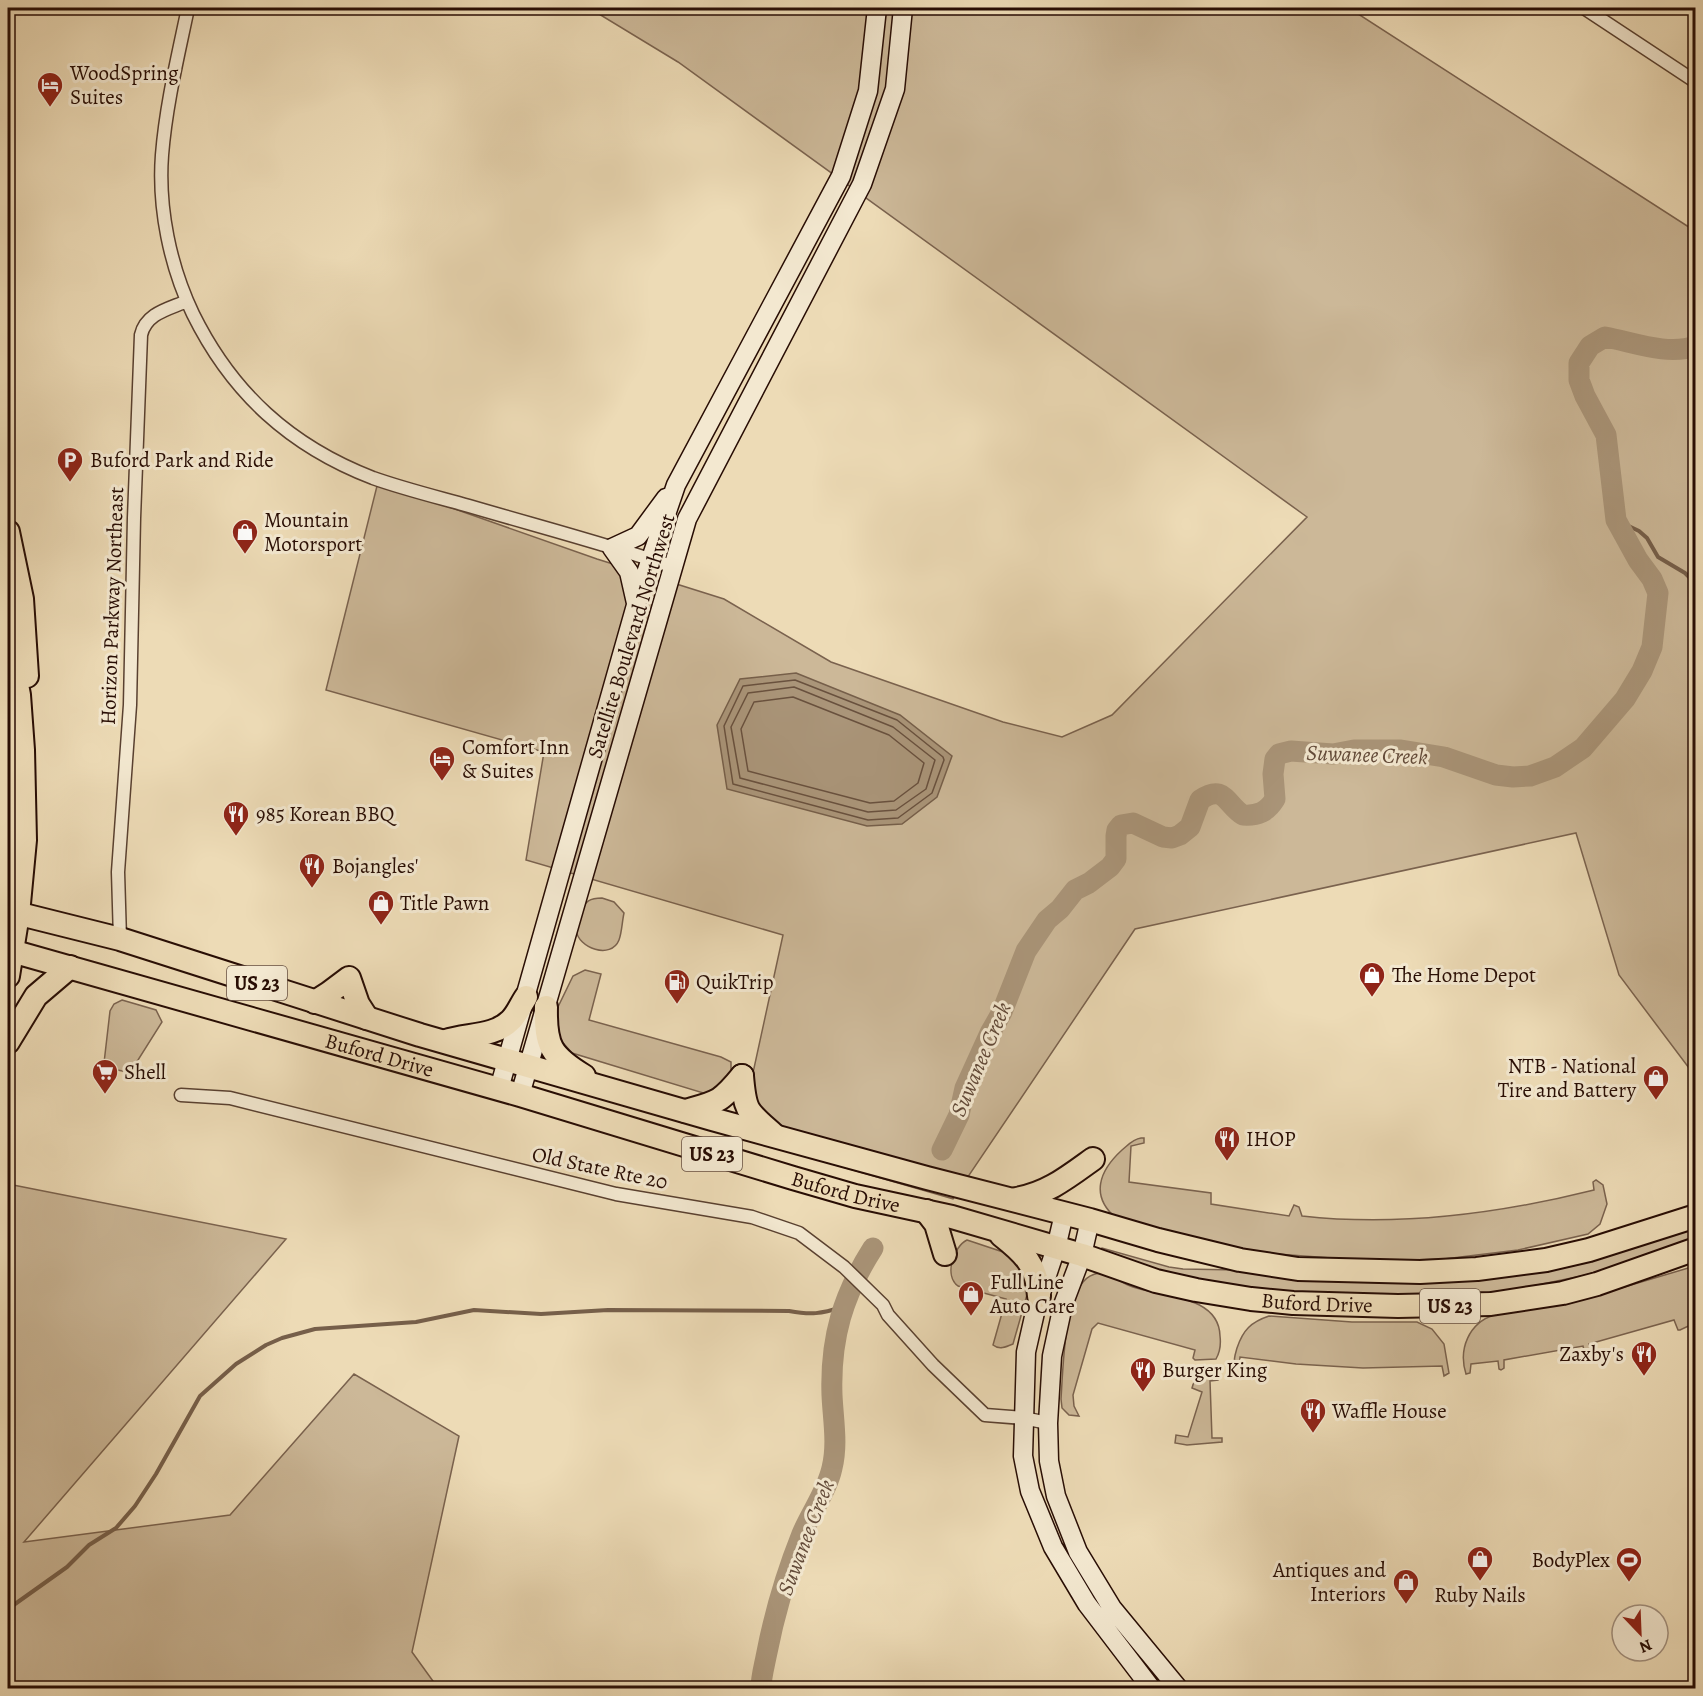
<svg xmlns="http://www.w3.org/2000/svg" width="1703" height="1696" font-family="Alegreya,serif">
  <rect width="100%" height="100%" fill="#eddbb6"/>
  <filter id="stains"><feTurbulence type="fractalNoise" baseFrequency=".00333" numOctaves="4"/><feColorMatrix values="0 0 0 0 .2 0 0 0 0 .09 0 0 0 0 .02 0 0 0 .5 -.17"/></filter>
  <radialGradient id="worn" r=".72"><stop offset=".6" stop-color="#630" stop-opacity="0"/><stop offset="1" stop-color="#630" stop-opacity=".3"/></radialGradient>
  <path fill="#ccb898" stroke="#7a624e" stroke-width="1.5" d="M589 8H1349L1695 231V1076L1619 975 1576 833 1135 929 953 1199 739 1137 783 935 526 860 544 752 326 690 378 482 597 559 724 599 831 662 1003 722 1062 737 1112 715 1307 517 678 62Z
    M8 690C16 750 13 812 13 873L11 885 8 888Z
    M602 898 614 902 624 913C622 922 622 932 619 940 611 960 578 948 576 930 576 925 580 918 581 912 585 901 590 898 602 898Z
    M585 970 601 974 589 1020 721 1057 731 1062V1078L713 1096 572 1053 557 1036V1009L573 976Z
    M122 1000 156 1010 162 1022 133 1068 127 1072 108 1068 104 1063 110 1011 114 1004Z
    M1141 1138H1144V1143L1131 1146 1129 1182 1211 1193V1204L1289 1216 1294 1205 1299 1207 1302 1216C1400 1227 1498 1214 1594 1190L1593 1182 1596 1180 1603 1185 1607 1204 1600 1224 1588 1234 1518 1250 1444 1259 1372 1261 1264 1253 1200 1240 1116 1218C1090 1196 1099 1171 1122 1150 1128 1145 1133 1139 1141 1138Z
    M8 1184 286 1239 24 1542 230 1515 354 1374 459 1436 412 1652 438 1688H8Z
    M1696 1223 1695 1242 1586 1275 1523 1288 1462 1296 1261 1292 1186 1277 1101 1254 1099 1250 1102 1248 1169 1267 1183 1269 1238 1270 1330 1281 1392 1282Z
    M967 1240 1012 1255 1030 1284 1013 1344C1006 1347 999 1350 993 1345L1006 1299 958 1286C944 1276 953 1247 967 1240Z
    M1695 1266V1323L1680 1330H1678L1674 1320 1589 1344 1592 1353 1589 1355 1585 1354 1583 1346 1504 1360V1368L1501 1370 1499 1369 1498 1361 1471 1364 1470 1373 1466 1374C1458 1349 1469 1323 1494 1315L1594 1296Z
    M1099 1273C1112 1274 1121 1283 1133 1287 1162 1297 1219 1295 1220 1336 1221 1344 1220 1352 1216 1359L1195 1360 1193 1358 1195 1350 1098 1323 1092 1329 1073 1395 1074 1406 1079 1416 1069 1415 1062 1408 1061 1399C1063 1369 1064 1306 1083 1282 1087 1277 1093 1274 1099 1273Z
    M1269 1316 1352 1322H1417L1432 1329 1444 1344 1449 1373 1444 1376 1442 1366 1363 1368 1296 1364 1240 1357 1239 1366 1236 1367C1233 1360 1235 1355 1237 1348 1243 1330 1251 1322 1269 1316Z
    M1219 1376 1218 1380 1210 1381 1212 1438H1222V1442L1187 1445 1175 1443 1176 1435 1188 1437 1202 1392 1192 1388C1195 1374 1207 1375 1219 1376Z"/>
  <path fill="#aa9579" stroke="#765f4a" stroke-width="1.5" d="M796 673 900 715 952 756 937 797 902 824 867 826 727 789 717 725 740 679Z"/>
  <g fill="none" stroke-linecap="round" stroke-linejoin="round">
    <path stroke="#69513e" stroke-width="1.5" d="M795 680 897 720 943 757 944 760 932 793 898 818 868 820 733 784 724 726 743 686Z
      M794 687 893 727 935 760 926 789 896 810 868 812 740 778 731 727 748 693Z
      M793 697 889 735 924 763 918 783 894 801 870 803 748 771 741 729 754 702Z"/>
    <path stroke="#765f4a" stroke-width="4" d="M1616 520 1639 531 1647 538 1658 557 1685 573 1696 584
      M8 1609 67 1567 89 1545 116 1528 135 1506 156 1474 200 1396 236 1364 266 1345 282 1338 315 1329 416 1322 474 1310 541 1314 608 1310 789 1311C811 1315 821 1314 842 1307"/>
    <path stroke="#aa9579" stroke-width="21" d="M942 1150 959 1115 965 1088 990 1033 1002 1012 1026 951 1047 920 1060 909 1075 890 1089 883 1110 867 1116 859V836L1117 830 1121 825 1133 823 1163 837 1172 838 1180 835 1190 827 1200 800C1225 783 1226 805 1243 815 1258 816 1267 812 1275 799L1273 774 1275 759 1279 754 1291 751 1333 754 1354 750H1401L1444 757 1496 775 1513 777 1530 776 1555 767 1583 748 1625 699 1642 671 1652 647 1658 593 1652 579 1638 560 1616 520 1606 435 1585 396 1579 380V363L1590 346 1605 337C1633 342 1667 356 1696 346
      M761 1688C761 1678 764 1667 766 1657 774 1615 786 1574 802 1534 811 1512 827 1491 832 1468 838 1444 833 1419 832 1395 830 1338 843 1295 873 1248"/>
    <g stroke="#594030" stroke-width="15">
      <path id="street" d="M188 8C178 56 166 105 162 155 158 208 170 266 193 314 232 393 290 446 373 478 404 489 437 497 469 506 537 526 606 544 674 567
        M1584 8 1696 82
        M120 939 118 872 130 705 134 518 141 335C146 313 169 309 187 301
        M181 1095 230 1098 616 1194 752 1217 799 1233 844 1267 883 1305 888 1315 933 1365 985 1415 1023 1418 1048 1423"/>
    </g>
    <g stroke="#280d04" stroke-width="21">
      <path id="secondary" d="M636 603 629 572 612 548 638 536 666 498
        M499 1089 640 591 676 485 841 176 868 91 877 8
        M520 1095 687 519 862 184 895 89 903 8
        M1064 1214 1056 1248 1036 1308 1026 1352 1023 1456 1030 1491 1053 1547 1087 1604 1151 1688
        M1090 1220 1082 1255 1063 1305 1052 1356 1048 1423 1049 1461 1056 1496 1078 1552 1112 1608 1178 1688"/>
    </g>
    <g stroke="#280d04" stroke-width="26">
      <g id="highway">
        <path d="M8 532 22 599 27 676"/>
        <path d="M8 638 19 695 23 750 25 840 18 914 8 976"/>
        <path d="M8 911 120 939 420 1035 712 1119 927 1178 1090 1220 1158 1240 1240 1260 1298 1269 1420 1272 1477 1269 1546 1260 1589 1250 1696 1216"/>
        <path id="s1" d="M8 950 520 1095 793 1178 855 1196 952 1217 1082 1255 1156 1281 1196 1290 1251 1299 1293 1303 1398 1306 1491 1304 1563 1293 1597 1284 1696 1249"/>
        <path d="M315 1002 329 993 349 978 358 1004 367 1018"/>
        <path d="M546 1007C545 1046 551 1056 584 1076"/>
        <path d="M446 1041C466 1034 494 1037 510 1021 517 1015 521 1004 526 997"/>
        <path d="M8 1042 36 996 70 967"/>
        <path d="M742 1076C745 1112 747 1111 773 1134"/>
        <path d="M685 1111C717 1102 720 1103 742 1076"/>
        <path d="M1016 1199C1047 1194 1068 1177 1093 1159"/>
        <path d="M926 1211 936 1224 945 1254"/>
        <path d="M1001 1235C1024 1253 1037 1265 1039 1296"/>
      </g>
    </g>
    <use href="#street" stroke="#f3e8d0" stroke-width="12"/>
    <use href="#secondary" stroke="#f3e8d0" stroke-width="18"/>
    <use href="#highway" stroke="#eddbb6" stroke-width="22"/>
  </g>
  <defs>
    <g id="hotel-pin" transform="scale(1.35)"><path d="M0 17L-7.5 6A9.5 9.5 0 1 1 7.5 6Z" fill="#8f2418" stroke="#f3e8d0"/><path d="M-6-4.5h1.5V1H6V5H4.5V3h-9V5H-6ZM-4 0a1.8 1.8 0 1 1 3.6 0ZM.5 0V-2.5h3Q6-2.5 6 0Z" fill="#fff"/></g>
    <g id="parking-pin" transform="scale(1.35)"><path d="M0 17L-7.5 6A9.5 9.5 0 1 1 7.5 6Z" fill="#8f2418" stroke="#f3e8d0"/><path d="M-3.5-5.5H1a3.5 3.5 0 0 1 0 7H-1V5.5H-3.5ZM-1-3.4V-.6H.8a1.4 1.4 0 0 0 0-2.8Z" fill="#fff"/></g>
    <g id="shop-pin" transform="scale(1.35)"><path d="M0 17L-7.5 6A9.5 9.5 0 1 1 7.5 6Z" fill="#8f2418" stroke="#f3e8d0"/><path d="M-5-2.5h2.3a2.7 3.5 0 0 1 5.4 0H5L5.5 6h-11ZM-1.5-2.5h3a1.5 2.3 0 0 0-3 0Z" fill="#fff"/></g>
    <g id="restaurant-pin" transform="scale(1.35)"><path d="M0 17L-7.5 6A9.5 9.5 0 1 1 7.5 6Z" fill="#8f2418" stroke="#f3e8d0"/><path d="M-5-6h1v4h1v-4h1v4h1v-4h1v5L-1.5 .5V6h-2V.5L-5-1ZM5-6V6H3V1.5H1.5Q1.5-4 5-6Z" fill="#fff"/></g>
    <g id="fuel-pin" transform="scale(1.35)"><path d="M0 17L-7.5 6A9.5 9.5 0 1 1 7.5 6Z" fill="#8f2418" stroke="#f3e8d0"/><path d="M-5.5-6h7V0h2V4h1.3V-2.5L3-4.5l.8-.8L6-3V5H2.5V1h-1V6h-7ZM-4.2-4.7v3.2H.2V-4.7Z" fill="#fff"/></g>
    <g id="supermarket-pin" transform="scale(1.35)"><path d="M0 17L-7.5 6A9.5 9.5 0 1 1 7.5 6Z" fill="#8f2418" stroke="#f3e8d0"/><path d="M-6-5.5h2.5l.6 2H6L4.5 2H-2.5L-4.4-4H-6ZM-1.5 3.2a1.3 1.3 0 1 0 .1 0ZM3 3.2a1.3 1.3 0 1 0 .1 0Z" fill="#fff"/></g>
    <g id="stadium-pin" transform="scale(1.35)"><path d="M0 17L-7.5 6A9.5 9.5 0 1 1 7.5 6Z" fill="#8f2418" stroke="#f3e8d0"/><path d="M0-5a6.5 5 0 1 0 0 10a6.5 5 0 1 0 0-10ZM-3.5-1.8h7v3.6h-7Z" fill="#fff"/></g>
  </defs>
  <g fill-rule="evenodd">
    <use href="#hotel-pin" x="50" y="85"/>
    <use href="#parking-pin" x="70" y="460"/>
    <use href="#shop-pin" x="245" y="532"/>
    <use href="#hotel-pin" x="442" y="759"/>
    <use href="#restaurant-pin" x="236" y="814"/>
    <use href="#restaurant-pin" x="312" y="866"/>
    <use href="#shop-pin" x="381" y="903"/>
    <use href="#shop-pin" x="1372" y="975"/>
    <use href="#fuel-pin" x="677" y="982"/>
    <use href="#supermarket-pin" x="105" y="1072"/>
    <use href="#shop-pin" x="1656" y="1078"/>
    <use href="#restaurant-pin" x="1227" y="1139"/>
    <use href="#shop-pin" x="971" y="1294"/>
    <use href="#restaurant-pin" x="1644" y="1354"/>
    <use href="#restaurant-pin" x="1143" y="1370"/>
    <use href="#restaurant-pin" x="1313" y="1411"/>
    <use href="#shop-pin" x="1480" y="1559"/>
    <use href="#stadium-pin" x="1629" y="1560"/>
    <use href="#shop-pin" x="1406" y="1582"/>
  </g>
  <g text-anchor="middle" stroke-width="6" stroke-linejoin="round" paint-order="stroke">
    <g fill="#f3e8d0" stroke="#654f41" stroke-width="1.5">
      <rect x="227" y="966" width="60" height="34" rx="4.5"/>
      <rect x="682" y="1137" width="60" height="34" rx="4.5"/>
      <rect x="1420" y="1289" width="60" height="34" rx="4.5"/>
    </g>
    <g font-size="20" font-weight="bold" fill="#280d04">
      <text x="257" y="990">US 23</text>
      <text x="712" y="1161">US 23</text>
      <text x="1450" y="1313">US 23</text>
    </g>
    <g font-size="21" fill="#280d04" stroke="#f3e8d0" text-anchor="start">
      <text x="70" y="80">WoodSpring<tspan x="70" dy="24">Suites</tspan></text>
      <text x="90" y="467">Buford Park and Ride</text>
      <text x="264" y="527">Mountain<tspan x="264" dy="24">Motorsport</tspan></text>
      <text x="462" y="754">Comfort Inn<tspan x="462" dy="24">&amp; Suites</tspan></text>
      <text x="256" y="821">985 Korean BBQ</text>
      <text x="332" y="873">Bojangles'</text>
      <text x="400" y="910">Title Pawn</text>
      <text x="1392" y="982">The Home Depot</text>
      <text x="696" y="989">QuikTrip</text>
      <text x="1636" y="1073" text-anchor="end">NTB - National<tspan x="1636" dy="24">Tire and Battery</tspan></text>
      <text x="124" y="1079">Shell</text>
      <text x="1246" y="1146">IHOP</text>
      <text x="990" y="1289">Full Line<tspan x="990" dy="24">Auto Care</tspan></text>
      <text x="1624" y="1361" text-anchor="end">Zaxby's</text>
      <text x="1162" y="1377">Burger King</text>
      <text x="1332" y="1418">Waffle House</text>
      <text x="1610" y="1567" text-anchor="end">BodyPlex</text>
      <text x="1386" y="1577" text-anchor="end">Antiques and<tspan x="1386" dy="24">Interiors</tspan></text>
      <text x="1480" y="1602" text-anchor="middle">Ruby Nails</text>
    </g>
    <g font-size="21" fill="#280d04" stroke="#f3e8d0">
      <text transform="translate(112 606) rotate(-88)" y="7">Horizon Parkway Northeast</text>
      <text transform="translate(631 636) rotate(-73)" y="7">Satellite Boulevard Northwest</text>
      <text dy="7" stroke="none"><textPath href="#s1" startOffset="386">Buford Drive</textPath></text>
      <text transform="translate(600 1168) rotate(12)" y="7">Old State Rte 20</text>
      <text dy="7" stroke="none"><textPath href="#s1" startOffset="872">Buford Drive</textPath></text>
      <text dy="7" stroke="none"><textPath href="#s1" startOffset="1358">Buford Drive</textPath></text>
    </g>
    <g font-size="22" font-style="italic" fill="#624a39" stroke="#f3e8d0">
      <text transform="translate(1367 754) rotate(2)" y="8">Suwanee Creek</text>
      <text transform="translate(980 1059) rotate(-67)" y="8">Suwanee Creek</text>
      <text transform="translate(805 1537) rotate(-69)" y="8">Suwanee Creek</text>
    </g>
  </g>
  <rect width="1703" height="1696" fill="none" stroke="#eddbb6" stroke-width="30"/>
  <rect x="9" y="9" width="1685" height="1678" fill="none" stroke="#280d04" stroke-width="3"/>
  <rect x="15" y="15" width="1673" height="1666" fill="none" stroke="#280d04" stroke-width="1.5"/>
  <g transform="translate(1640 1633) rotate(157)"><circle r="28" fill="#f3e8d0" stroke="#a2907e" stroke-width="1.5"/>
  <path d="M0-4.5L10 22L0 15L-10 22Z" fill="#8f2418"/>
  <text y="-9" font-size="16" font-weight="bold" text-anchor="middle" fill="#280d04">N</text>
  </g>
  <rect width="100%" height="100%" filter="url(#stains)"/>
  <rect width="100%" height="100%" fill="url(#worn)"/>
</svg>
